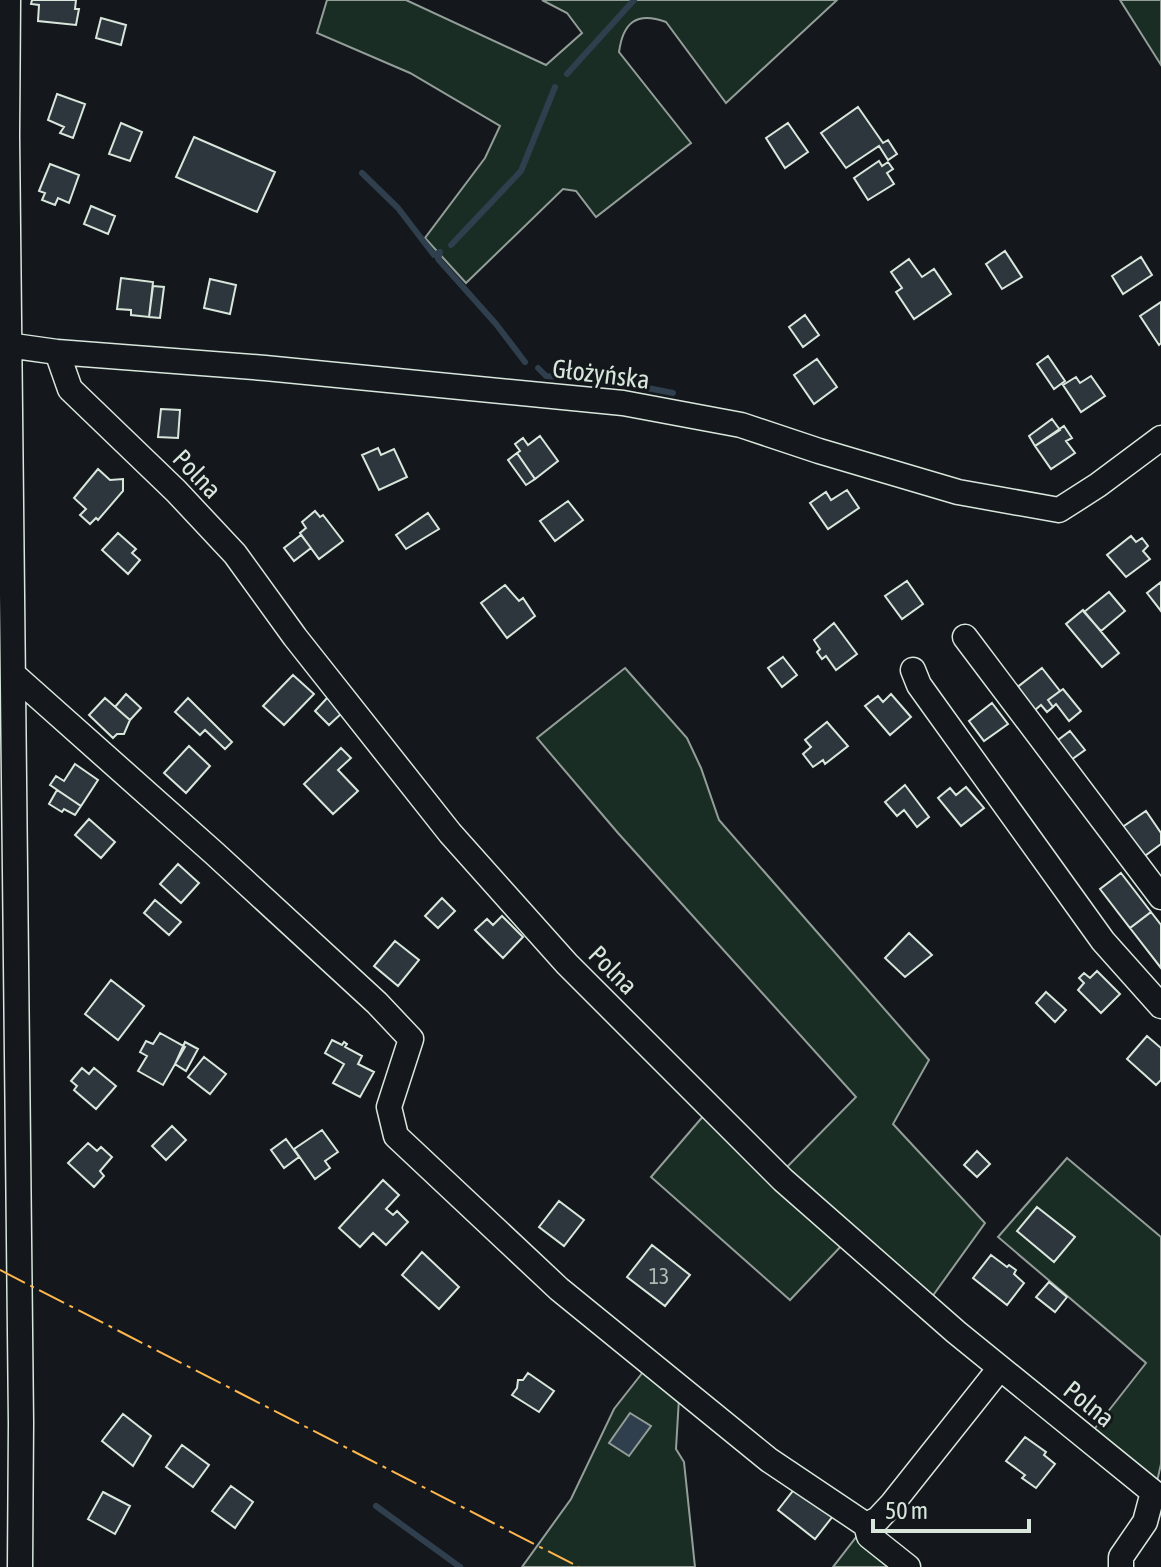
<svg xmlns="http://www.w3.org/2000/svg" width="1161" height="1567" font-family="'Asap Condensed',sans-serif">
  <rect width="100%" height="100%" fill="#14181c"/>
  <path fill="#1a2d24" stroke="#939e99" stroke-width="2" d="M327 0H406L546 65 582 33 567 13 542 0H837L726 103 666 22C636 11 623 23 619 52L691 143 596 217 576 191 563 189 466 283 425 238 485 158 500 126 410 73 317 33Z
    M1120 0H1161V65Z
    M625 668 687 738 701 768 719 820 929 1060 893 1124 985 1223 929 1301 785 1169 856 1097 618 833 537 738Z
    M705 1114 845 1242 790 1300 651 1177Z
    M1067 1158 1161 1237V1464L1156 1486 1092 1432 1146 1363 998 1237Z
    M643 1372 679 1398 676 1449 684 1462 695 1567H522L571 1499 614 1409Z
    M857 1536 893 1567H833Z"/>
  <path fill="#2f3f4d" stroke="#939e99" stroke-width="2" d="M630 1413 651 1426 629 1456 609 1443Z"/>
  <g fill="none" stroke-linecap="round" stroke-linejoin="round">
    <path stroke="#2f3f4d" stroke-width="6" d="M567 74 634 0
      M362 173 398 208 434 255 440 252 438 259 496 324 525 362
      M451 245 521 171 555 87
      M538 368 546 376 589 379
      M617 382 673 393
      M376 1506 460 1567"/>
  </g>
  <path fill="#2c363c" stroke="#d8e6dc" stroke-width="2" d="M32 0H76L75 9H79L76 25 38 21 39 5 31 4Z
    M101 18 126 25 121 45 96 38Z
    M57 94 85 104 73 138 60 133 64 127 48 120Z
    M858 107 883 143 888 140 897 154 888 160 879 146 846 168 821 133Z
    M121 123 142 132 130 161 109 154Z
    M788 123 808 152 785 168 766 138Z
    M194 137 275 172 257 212 176 177Z
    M879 161 882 166 888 162 893 169 887 173 894 184 868 200 854 178Z
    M50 164 79 175 69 203 58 198 55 205 42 200 45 193 39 191Z
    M91 206 115 216 108 234 84 224Z
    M1005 251 1022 277 1002 289 986 264Z
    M1141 257 1152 275 1123 294 1112 276Z
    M909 259 922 277 934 269 951 294 914 319 896 292 902 288 891 272Z
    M121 278 153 282 149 317 131 315V310L117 309Z
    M210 279 236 285 230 314 204 308Z
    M153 286 164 287 160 318 149 317Z
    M1161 302V343L1159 345 1140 316Z
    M805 315 819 335 803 347 789 327Z
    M1048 356 1065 381 1054 389 1037 364Z
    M817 359 837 387 814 404 794 375Z
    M1091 376 1105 396 1081 412 1063 385 1076 377 1080 383Z
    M161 409 180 410 178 438 158 437Z
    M1052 419 1060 430 1035 446 1029 436Z
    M1064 426 1072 438 1066 441 1075 453 1051 469 1035 446Z
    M540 436 558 461 535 479 517 453 520 451 515 444 523 438 528 445Z
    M378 448 381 455 394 449 407 477 379 490 362 455Z
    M517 453 535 479 526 485 508 460Z
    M98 469 110 480 123 479V491L98 520 96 518 90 524 80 515 86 509 74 498Z
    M847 490 859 508 828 529 810 503 826 492 831 500Z
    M568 501 583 520 555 541 540 521Z
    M315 511 320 517 323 515 343 541 319 559 300 533 306 528 302 522Z
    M428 513 439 529 406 549 396 535Z
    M118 533 136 549 132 553 140 560 128 574 102 550Z
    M301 535 311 548 294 561 284 548Z
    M1131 536 1136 542 1142 538 1148 546 1143 551 1150 559 1126 577 1107 555Z
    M907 581 923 604 902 619 885 596Z
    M1161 582V611L1147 593Z
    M505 585 519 601 523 598 535 616 507 638 481 603Z
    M1109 592 1125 611 1101 631 1084 612Z
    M1083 610 1119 653 1102 667 1066 624Z
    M834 623 857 654 836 670 826 656 822 659 817 652 820 649 814 640Z
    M783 657 797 675 782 687 768 668Z
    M1042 668 1060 691 1048 700 1053 707 1047 712 1041 705 1029 715 1011 692Z
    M293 675 314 694 284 725 263 706Z
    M1063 689 1081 711 1069 721 1056 704 1053 707 1048 700Z
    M126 694 141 708 130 720 115 707Z
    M891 694 911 717 890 735 865 706 878 696 883 702Z
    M328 697 343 712 329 725 315 711Z
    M105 698 130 720 124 734H117L113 738 89 715Z
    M188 698 232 742 225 749 205 730 200 735 175 712Z
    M992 703 1008 724 984 741 969 721Z
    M827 722 848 746 825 764 823 760 813 767 803 754 811 747 805 740Z
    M1070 731 1085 750 1064 765 1050 746Z
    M189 746 210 766 186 793 164 773Z
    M341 748 351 758 338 770 358 791 333 814 304 784Z
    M75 764 98 780 81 806 50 785 56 776 64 781Z
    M905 785 929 817 917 827 904 810 897 816 885 802Z
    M966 787 984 808 961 826 938 798 950 788 956 795Z
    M57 790 81 806 75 815 64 809 62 812 49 804Z
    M1146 811 1161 833V844L1142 858 1121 828Z
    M89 819 115 842 101 858 75 835Z
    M178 864 199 883 181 903 160 884Z
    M1121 873 1151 912 1130 928 1100 889Z
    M442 898 455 911 438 928 425 916Z
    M155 900 181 922 169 935 144 913Z
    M1151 912 1161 925V968L1130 928Z
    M502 916 523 937 503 958 475 930 487 919 493 925Z
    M909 933 932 955 905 977 885 958Z
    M395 941 419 960 398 986 374 966Z
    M1097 971 1120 994 1101 1013 1078 990 1084 983 1079 978 1084 973 1090 978Z
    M111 980 144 1006 118 1040 85 1014Z
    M1046 992 1066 1010 1055 1022 1036 1003Z
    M160 1033 185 1047 163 1085 138 1071 147 1056 140 1052 146 1041 153 1044Z
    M1147 1036 1161 1048V1080L1156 1085 1127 1059Z
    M332 1040 342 1045 344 1042 347 1044 345 1047 362 1056 358 1064 374 1072 360 1097 333 1083 344 1064 325 1053Z
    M185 1042 198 1049 186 1071 175 1064Z
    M204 1057 226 1074 210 1094 188 1077Z
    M82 1068 89 1074 94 1068 116 1086 96 1109 74 1090 77 1086 71 1081Z
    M172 1126 186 1140 166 1160 152 1146Z
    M322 1130 338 1152 325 1161 330 1168 315 1179 294 1149Z
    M286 1139 299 1157 284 1168 271 1150Z
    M88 1143 97 1151 101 1147 112 1157 100 1171 104 1176 94 1187 68 1163Z
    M977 1151 990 1164 977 1177 964 1165Z
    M383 1180 399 1195 386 1209 393 1215 397 1211 408 1222 386 1245 373 1233 360 1247 339 1228Z
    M559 1201 584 1220 564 1246 539 1227Z
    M1037 1207 1075 1237 1054 1262 1017 1231Z
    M652 1245 690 1275 665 1306 627 1277Z
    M422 1252 459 1287 439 1309 402 1275Z
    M991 1255 1007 1267 1009 1265 1016 1270 1014 1274 1024 1283 1007 1305 973 1278Z
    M1049 1282 1067 1297 1055 1312 1036 1297Z
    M528 1373 554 1391 539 1412 512 1395 517 1388 518 1380H523Z
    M123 1414 151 1436 133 1466 102 1441Z
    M1025 1437 1046 1452 1044 1455 1055 1464 1036 1488 1022 1478 1025 1475 1006 1461Z
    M182 1445 209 1465 193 1487 166 1467Z
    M231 1486 253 1502 235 1528 212 1511Z
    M796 1487 833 1516 815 1539 778 1510Z
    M103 1492 130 1506 115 1534 88 1519Z"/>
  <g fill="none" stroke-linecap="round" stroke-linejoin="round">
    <g stroke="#d8e6dc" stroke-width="27">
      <path id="minor" d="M8 0 7 136 21 1423 20 1567
        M0 344 57 352 265 368 623 403 741 425 819 451 958 492 1059 510 1098 485 1161 438
        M57 352 70 389 176 491 235 554 295 637 450 833 567 964 783 1180 956 1332 1153 1492 1145 1522 1121 1557V1567
        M965 637 1161 897
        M913 670 919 685 1103 941 1161 1006
        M14 675 214 853 377 1003 411 1039 389 1107 396 1136 559 1289 769 1460 866 1525 878 1519 892 1504 1000 1368
        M866 1525 869 1536 908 1567"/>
    </g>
    <use href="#minor" stroke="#14181c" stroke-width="24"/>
    <path stroke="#ffb74d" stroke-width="2" stroke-dasharray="28 6 4 6" stroke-linecap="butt" d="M0 1270 579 1567"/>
  </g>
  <g text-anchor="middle" stroke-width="6" stroke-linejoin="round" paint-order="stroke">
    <g font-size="22" fill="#adbab4">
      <text x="659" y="1284">13</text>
    </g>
    <g font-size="26" fill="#d8e6dc" stroke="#14181c">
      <text transform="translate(601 374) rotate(7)" y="9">Głożyńska</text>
      <text transform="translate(197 474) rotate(46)" y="9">Polna</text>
      <text transform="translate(613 970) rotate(45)" y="9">Polna</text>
      <text transform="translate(1089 1404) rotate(39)" y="9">Polna</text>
    </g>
  </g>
  <path d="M873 1519v12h156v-12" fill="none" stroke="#d8e6dc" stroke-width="4"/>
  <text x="885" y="1519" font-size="24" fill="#d8e6dc" stroke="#14181c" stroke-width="6" paint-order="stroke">50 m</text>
</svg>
